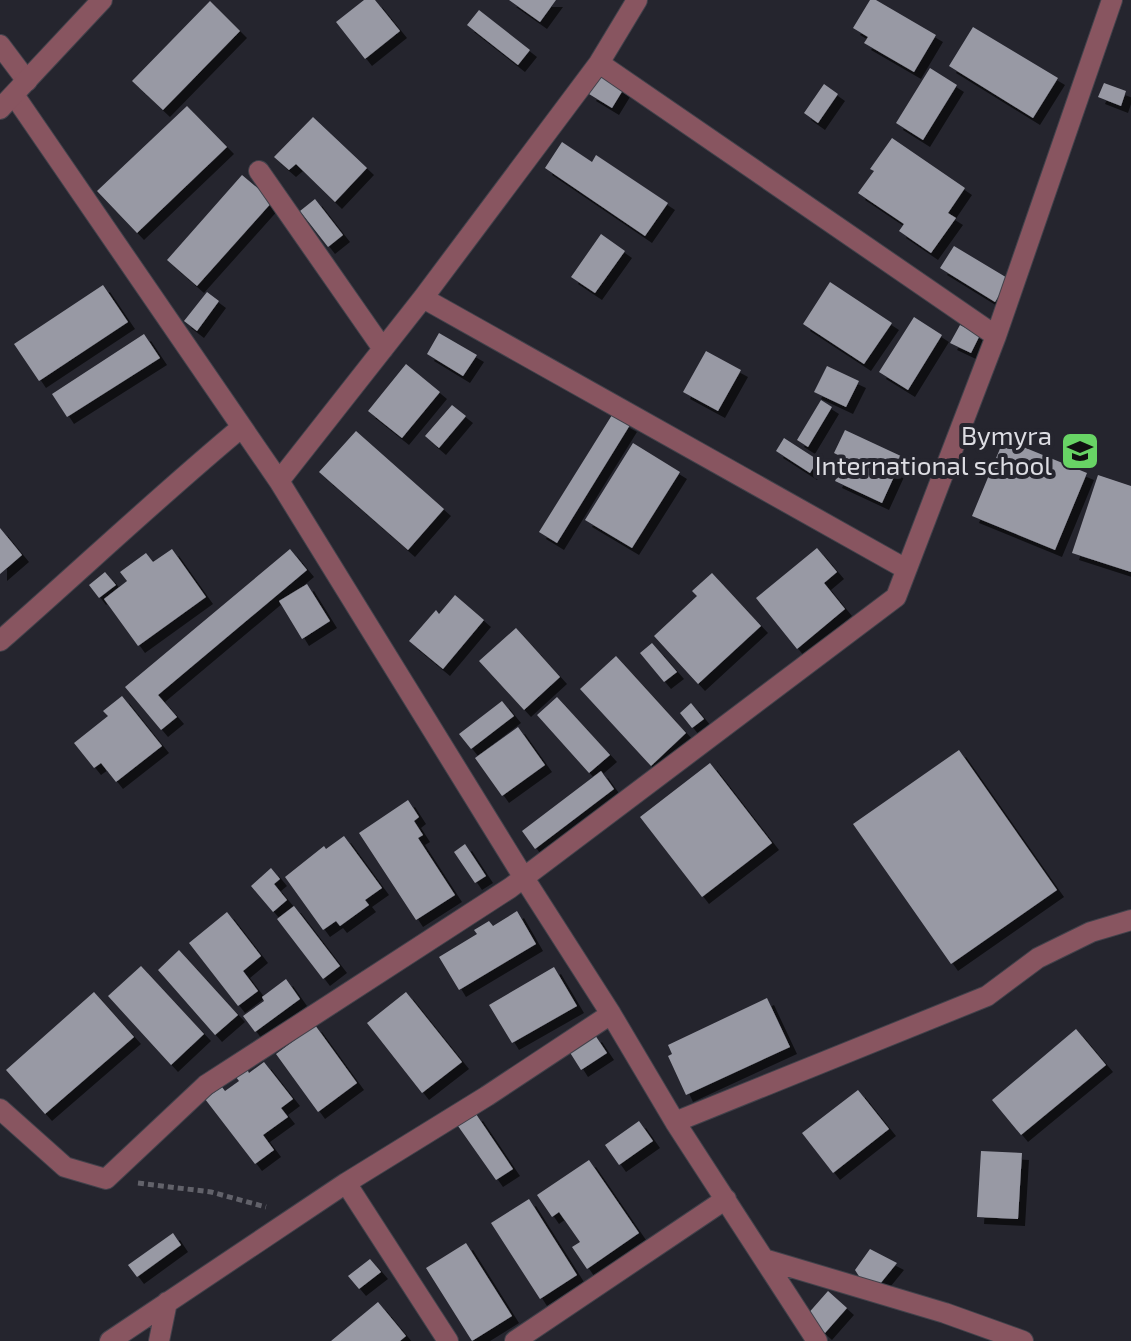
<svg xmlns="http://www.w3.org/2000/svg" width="1131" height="1341" font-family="'Exo 2',sans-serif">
  <defs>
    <filter id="shadow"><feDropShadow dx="7" dy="7" stdDeviation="0" flood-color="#0009"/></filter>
  </defs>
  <rect width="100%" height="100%" fill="#25252e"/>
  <path fill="#9899a4" filter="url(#shadow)" d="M364 0H375L400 31 365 59 336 22Z
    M509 0H556L540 22Z
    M870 0H876L936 35 914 72 864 43 868 37 853 28Z
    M210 1 240 31 163 110 132 81Z
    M479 10 530 50 518 65 467 25Z
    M973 27 1058 78 1033 118 949 66Z
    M930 68 957 85 923 140 896 123Z
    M600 76 623 90 612 108 589 94Z
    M1104 83 1126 91 1121 106 1098 97Z
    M824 84 838 94 818 123 804 113Z
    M187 106 227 147 137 233 97 191Z
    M313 117 367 168 335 202 296 164 289 170 274 157Z
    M892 138 965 188 948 213 956 218 931 253 899 231 904 224 858 193 874 171 870 169Z
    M562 142 592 162 596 155 668 203 645 236 545 168Z
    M242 175 273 201 197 286 167 260Z
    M315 199 343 235 328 247 300 211Z
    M601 234 625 251 595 293 571 277Z
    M954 246 1009 279 995 302 940 268Z
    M830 282 892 323 864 364 803 324Z
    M103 285 128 322 39 381 14 344Z
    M207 292 219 301 197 331 184 321Z
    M914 317 942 335 908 390 879 372Z
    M960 325 980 335 971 353 950 343Z
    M439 333 477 355 463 376 427 354Z
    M144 334 160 358 67 417 52 394Z
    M706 351 741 370 718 411 683 392Z
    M406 364 440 392 402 438 368 411Z
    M827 366 859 381 846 407 814 392Z
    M821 400 832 407 808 447 797 440Z
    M452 405 466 416 439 448 425 436Z
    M612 415 630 425 557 543 539 532Z
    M845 430 903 457 882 503 835 481 846 459 834 453Z
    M356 431 444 509 408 550 319 472Z
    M784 438 818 460 810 473 776 451Z
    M1004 439 1087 473 1055 550 972 516Z
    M633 443 680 472 632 548 585 520Z
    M1098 475 1131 486V572L1072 553Z
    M0 528 22 555 0 574Z
    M817 548 837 572 824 583 845 609 797 649 756 598Z
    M172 549 206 597 138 646 104 599 127 581 120 572 146 553 153 562Z
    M290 549 307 570 158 695 177 717 161 730 125 687Z
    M105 572 116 585 99 598 89 585Z
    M712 573 761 626 698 684 654 636 697 596 692 591Z
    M307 584 330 621 302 639 279 601Z
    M455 595 484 620 443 669 409 641 436 610 439 614Z
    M516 628 560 677 524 710 479 661Z
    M652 643 677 672 664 682 640 653Z
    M616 656 686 733 651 766 580 689Z
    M122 696 162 746 116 782 101 763 94 768 74 743 108 716 103 711Z
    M557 697 610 755 589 773 537 715Z
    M502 701 514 716 471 749 459 734Z
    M691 703 704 719 692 728 680 713Z
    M518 727 545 765 502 796 475 758Z
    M959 750 1057 890 951 964 853 824Z
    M710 763 772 843 702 897 640 817Z
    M601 771 614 789 535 849 522 831Z
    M408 800 419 817 414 821 423 835 418 838 455 895 416 920 359 833Z
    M344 836 382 888 365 900 369 905 340 926 336 921 323 930 285 877 324 846 326 849Z
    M465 844 486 876 475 883 454 852Z
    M271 868 280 879 274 884 287 900 273 912 251 886Z
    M294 906 340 966 323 979 277 919Z
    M517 911 536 944 459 990 439 957 477 934 474 930 489 921 493 926Z
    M227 912 261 956 243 971 258 991 238 1006 189 943Z
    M179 950 238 1015 215 1035 158 970Z
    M141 966 204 1034 171 1065 108 996Z
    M554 967 577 1006 512 1043 489 1005Z
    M286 979 300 999 255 1032 243 1016 264 1001 262 997Z
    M94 992 134 1037 45 1114 6 1070Z
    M406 992 462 1062 422 1093 367 1023Z
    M767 998 790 1047 686 1095 668 1056 672 1054 668 1045Z
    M315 1025 357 1083 318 1112 276 1054Z
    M1076 1029 1106 1065 1021 1135 992 1100Z
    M595 1035 607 1053 581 1070 569 1051Z
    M264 1062 293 1099 281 1108 288 1117 263 1135 274 1150 255 1164 205 1099 222 1087 225 1091 239 1081 236 1077 247 1069 249 1073Z
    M858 1090 889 1129 833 1173 802 1133Z
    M476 1114 513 1169 496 1180 458 1126Z
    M639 1121 653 1141 619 1165 605 1145Z
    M981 1151 1022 1153 1018 1219 977 1217Z
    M589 1160 639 1233 587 1269 572 1247 580 1242 559 1212 552 1217 537 1195Z
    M529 1199 577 1275 540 1299 491 1223Z
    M173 1233 181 1245 137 1277 128 1265Z
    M466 1243 512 1316 472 1341 426 1268Z
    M870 1249 897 1263 871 1295 855 1270Z
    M370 1259 381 1272 359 1289 348 1276Z
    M828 1291 847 1308 825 1333 806 1316Z
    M378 1302 406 1336 400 1341H331Z"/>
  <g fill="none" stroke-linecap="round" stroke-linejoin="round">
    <g stroke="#42424b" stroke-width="22">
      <path id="minor" d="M0 45 27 81
        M599 63 996 336
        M14 95 279 481 524 878 611 1014 675 1122 817 1341
        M259 171 383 349
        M423 298 906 569
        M279 481 423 298 599 63 637 0
        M0 641C81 570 159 496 242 427
        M0 1109 65 1167 106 1179 206 1085 510 888 896 597 996 336 1112 0
        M675 1122 987 996 1038 958 1091 932 1131 920
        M346 1183 448 1341
        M764 1259 945 1313 1023 1341
        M110 1341 346 1183 487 1096 611 1014
        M159 1341 167 1302
        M515 1341 726 1199"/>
    </g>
    <g stroke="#42424b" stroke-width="22">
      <path id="tertiary" d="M0 109 102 0"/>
    </g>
    <path stroke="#62626a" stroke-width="5" stroke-dasharray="6 4" stroke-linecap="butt" d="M138 1183 211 1192 266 1207"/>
    <use href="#minor" stroke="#885560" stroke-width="20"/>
    <use href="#tertiary" stroke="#885560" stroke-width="20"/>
  </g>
  <defs>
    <g id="school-square" transform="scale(2)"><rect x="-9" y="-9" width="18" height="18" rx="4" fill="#68d465" stroke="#25252e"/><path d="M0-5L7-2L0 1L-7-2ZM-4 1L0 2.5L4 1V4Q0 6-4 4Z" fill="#111"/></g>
  </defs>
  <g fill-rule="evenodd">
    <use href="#school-square" x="1080" y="451"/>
  </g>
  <g text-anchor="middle" stroke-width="8" stroke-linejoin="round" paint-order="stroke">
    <g font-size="26" fill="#dddde3" stroke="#25252e" text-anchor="end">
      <text x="1052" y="445">Bymyra<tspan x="1052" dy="30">International school</tspan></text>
    </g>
  </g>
</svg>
